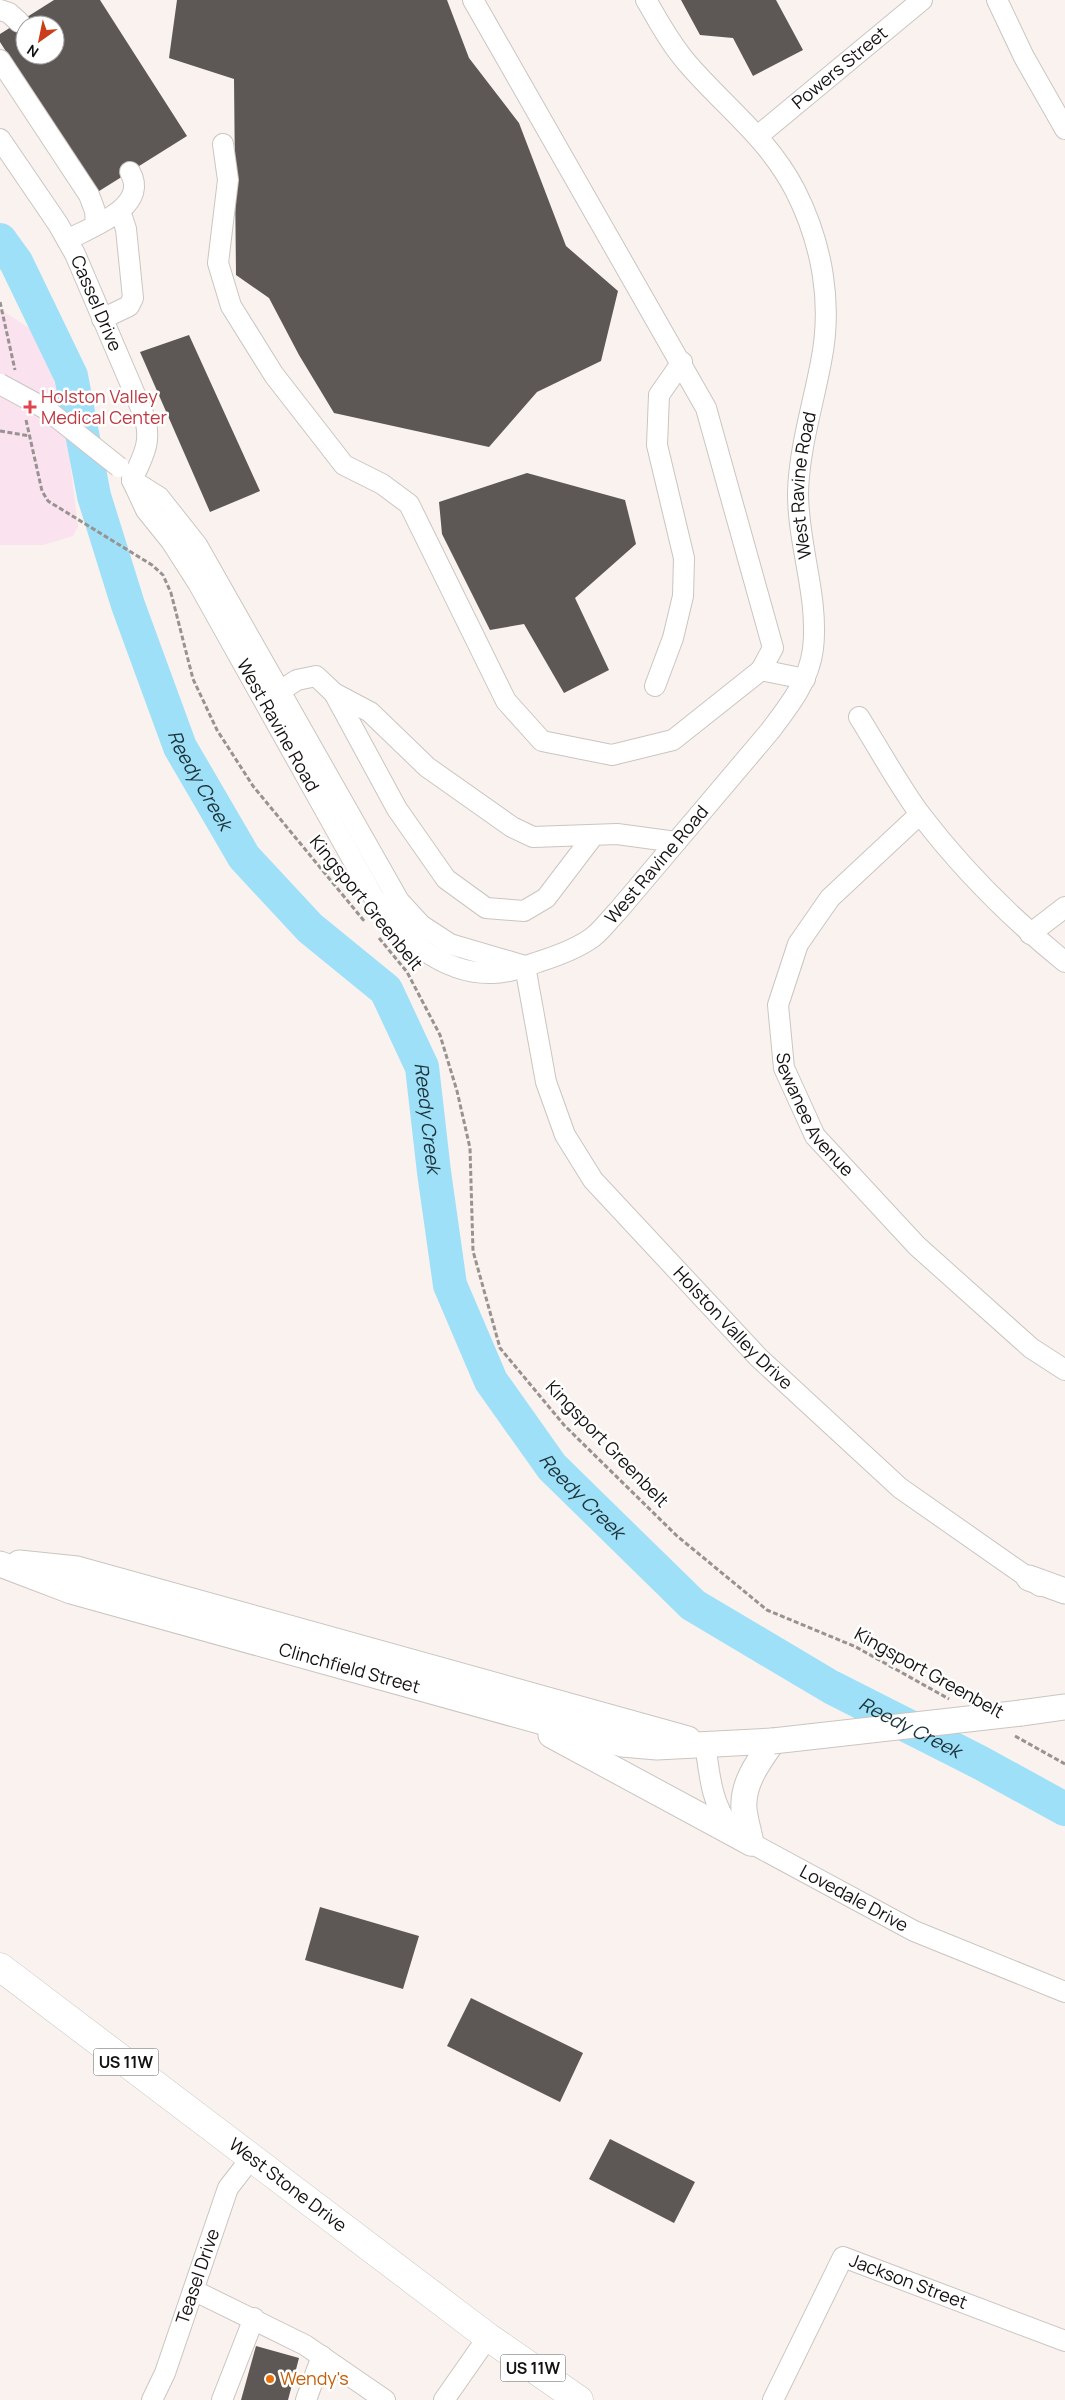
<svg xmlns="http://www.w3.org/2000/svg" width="1065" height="2400" font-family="Manrope,sans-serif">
  <rect width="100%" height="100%" fill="#f9f2ef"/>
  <path fill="#fae2ef" d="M0 309 35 332 50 361 69 454 78 527 73 536 43 545H0Z"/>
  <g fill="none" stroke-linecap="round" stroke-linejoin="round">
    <path stroke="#9ee0f8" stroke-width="34" id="s1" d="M0 240 16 262 71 376 94 496 128 605 180 747 244 857 310 928 386 990 422 1067 434 1172 450 1285 491 1381 552 1467 693 1605 831 1687 979 1762 1065 1809"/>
  </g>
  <path fill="#5d5855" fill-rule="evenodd" d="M54 0H100L187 136 96 193 0 42V34ZM25 25H55V55H25Z
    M177 0H447L469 58 519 123 566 246 618 291 601 361 537 392 489 447 334 413 299 355 269 298 236 275 234 79 169 58Z
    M681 0H776L803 50 753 76 733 38 700 35Z
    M189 335 260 491 210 512 140 352Z
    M527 473 625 500 636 544 575 598 609 670 564 693 524 624 490 630 442 534 439 502Z
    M320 1907 419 1936 403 1989 305 1960Z
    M471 1998 583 2053 560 2102 447 2046Z
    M610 2139 695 2182 674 2223 589 2179Z
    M256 2346 299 2358 288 2400H241Z"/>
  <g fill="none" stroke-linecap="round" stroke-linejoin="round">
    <g stroke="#cbc5c2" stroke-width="22">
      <g id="minor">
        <path d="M473 0 706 408 773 648 761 670"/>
        <path d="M997 0 1024 57 1065 129"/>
        <path d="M0 10 9 13 19 22"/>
        <path d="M0 60 89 195 95 211 96 224"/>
        <path id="s2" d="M759 135 922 0"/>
        <path id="s3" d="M0 139 58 224 75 254 143 413C153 440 144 455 132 480"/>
        <path d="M223 144 228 180 218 263 231 306 274 375 344 465 382 484 409 504 506 701 542 741 612 755 673 740 761 670 805 679"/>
        <path d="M67 240C91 227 150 207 130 172"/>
        <path d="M102 319 129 306 133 298 126 229 120 211"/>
        <path id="s4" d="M132 480 146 510 171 541 198 583 373 896C397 935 443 975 493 973 508 973 524 967 538 962 557 956 577 949 593 937 602 930 609 920 617 912L770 731C789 706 809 681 813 649 819 597 798 546 798 493 799 449 813 405 821 362 833 303 822 243 795 190 768 138 725 107 688 64 671 45 659 22 646 0"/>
        <path d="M132 480 159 497 197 545 399 901 421 925 450 944 525 966"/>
        <path d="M655 686 673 638 683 596 684 558 657 445 659 395 682 362"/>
        <path d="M334 693 397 809 446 879 486 908 524 911 546 898 594 835"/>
        <path d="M269 698 297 680 316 676 334 693 370 712 427 767 512 827 533 837 617 834 676 842"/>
        <path d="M859 717C879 749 898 784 920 814 962 869 1012 919 1065 962"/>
        <path id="s5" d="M920 814 830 898 798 944 778 1005 784 1068 815 1136 917 1246 1031 1348 1065 1370"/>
        <path d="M1030 934 1065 907"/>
        <path id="s6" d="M525 966 546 1082 565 1135 593 1180 758 1357 900 1488 1040 1586"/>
        <path id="s7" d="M705 1743C709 1770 711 1805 730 1826 736 1832 744 1838 751 1843L914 1931 1065 1992"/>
        <path d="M195 2291 305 2345 385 2400"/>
        <path id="s8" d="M152 2400 165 2373 228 2188 252 2157"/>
        <path d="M222 2400 254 2318"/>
        <path d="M306 2400 322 2356"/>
        <path d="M444 2400 488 2337"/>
        <path id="s9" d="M773 2400 843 2257 1065 2341"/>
      </g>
    </g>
    <g stroke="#cbc5c2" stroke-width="27">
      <g id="major">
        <path d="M19 1563 77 1569 688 1739"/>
        <path id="s10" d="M0 1564 71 1591 622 1744 657 1747 773 1741"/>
        <path d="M1029 1578 1065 1591"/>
        <path d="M1021 1713 1065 1707"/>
        <path d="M551 1735 751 1843"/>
        <path d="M751 1843C749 1832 745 1820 744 1809 742 1783 759 1761 773 1741"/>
      </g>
    </g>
    <g stroke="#cbc5c2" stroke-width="29">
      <g id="highway">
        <path id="s11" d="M0 1967 488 2337 579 2400"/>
      </g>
    </g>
    <path stroke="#989391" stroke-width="3" stroke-dasharray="5 2.5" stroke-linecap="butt" d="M0 302 15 370
      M26 420 42 491 48 501 152 565 163 575 171 593 193 679 217 730 253 786 365 922
      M0 431 30 436
      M379 938 407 972 440 1035 457 1091 470 1148 473 1251 500 1348 564 1425 677 1536 767 1610 856 1647 949 1699
      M1015 1736 1065 1764"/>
    <use href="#minor" stroke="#fff" stroke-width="20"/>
    <use href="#major" stroke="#fff" stroke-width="25"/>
    <use href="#highway" stroke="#fff" stroke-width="28"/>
    <g stroke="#cbc5c2" stroke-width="22" stroke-linecap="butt">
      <path id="minor-bridge" d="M0 384 46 409 119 467"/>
    </g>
    <g stroke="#cbc5c2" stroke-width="27" stroke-linecap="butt">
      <path id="major-bridge" d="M773 1741 1021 1713"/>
    </g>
    <use href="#minor-bridge" stroke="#fff" stroke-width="20"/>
    <use href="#major-bridge" stroke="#fff" stroke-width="25"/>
  </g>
  <path fill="#e0444e" stroke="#fff" stroke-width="2" d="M27.5 399.5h5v5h5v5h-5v5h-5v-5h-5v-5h5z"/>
  <circle fill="#e8710a" stroke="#fff" stroke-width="2" cx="270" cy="2379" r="5"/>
  <g text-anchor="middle" stroke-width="5" stroke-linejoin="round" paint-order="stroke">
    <g fill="#fff" stroke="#5a5958" stroke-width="1">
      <rect x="93.5" y="2048.5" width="65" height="27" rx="4"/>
      <rect x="500.5" y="2354.5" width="65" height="27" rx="4"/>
    </g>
    <g font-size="16" font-weight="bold" fill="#141211">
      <text x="126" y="2068">US 11W</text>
      <text x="533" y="2374">US 11W</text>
    </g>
    <g font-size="18" fill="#141211" stroke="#fff">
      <text dy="6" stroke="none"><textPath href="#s2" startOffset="105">Powers Street</textPath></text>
      <text dy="6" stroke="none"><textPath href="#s3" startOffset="191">Cassel Drive</textPath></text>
      <text dy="6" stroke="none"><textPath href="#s4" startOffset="1268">West Ravine Road</textPath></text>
      <text dy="6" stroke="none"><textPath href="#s4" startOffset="286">West Ravine Road</textPath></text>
      <text dy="6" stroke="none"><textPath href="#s4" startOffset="834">West Ravine Road</textPath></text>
      <text transform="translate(366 903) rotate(51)" y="6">Kingsport Greenbelt</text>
      <text dy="6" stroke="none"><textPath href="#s5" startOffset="362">Sewanee Avenue</textPath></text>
      <text dy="6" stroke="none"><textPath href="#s6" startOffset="431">Holston Valley Drive</textPath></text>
      <text transform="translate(607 1444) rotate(46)" y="6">Kingsport Greenbelt</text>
      <text dy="6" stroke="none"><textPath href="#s10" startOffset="365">Clinchfield Street</textPath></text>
      <text transform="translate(929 1673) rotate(29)" y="6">Kingsport Greenbelt</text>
      <text dy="6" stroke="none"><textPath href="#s7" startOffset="232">Lovedale Drive</textPath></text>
      <text dy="6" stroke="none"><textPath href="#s11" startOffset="361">West Stone Drive</textPath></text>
      <text dy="6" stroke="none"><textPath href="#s8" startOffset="132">Teasel Drive</textPath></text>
      <text dy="6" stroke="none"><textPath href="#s9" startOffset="229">Jackson Street</textPath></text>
    </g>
    <g font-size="18" fill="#be3a42" stroke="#fff" text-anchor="start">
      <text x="41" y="403">Holston Valley<tspan x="41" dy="21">Medical Center</tspan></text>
    </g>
    <g font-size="18" fill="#c56008" stroke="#fff" text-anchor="start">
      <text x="280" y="2385">Wendy's</text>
    </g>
    <g font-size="19" font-style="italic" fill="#1c323a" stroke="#fff">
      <text dy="7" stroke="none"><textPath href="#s1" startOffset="580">Reedy Creek</textPath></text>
      <text dy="7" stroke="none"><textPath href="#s1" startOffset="1000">Reedy Creek</textPath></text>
      <text dy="7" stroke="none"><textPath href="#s1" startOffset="1420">Reedy Creek</textPath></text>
      <text dy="7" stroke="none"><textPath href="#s1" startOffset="1825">Reedy Creek</textPath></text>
    </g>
  </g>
  <g transform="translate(40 40) rotate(213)"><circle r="24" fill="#ffffff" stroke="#a1a0a0"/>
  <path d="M0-4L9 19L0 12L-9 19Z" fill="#c83f1a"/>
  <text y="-8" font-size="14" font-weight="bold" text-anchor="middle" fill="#141211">N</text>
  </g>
</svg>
